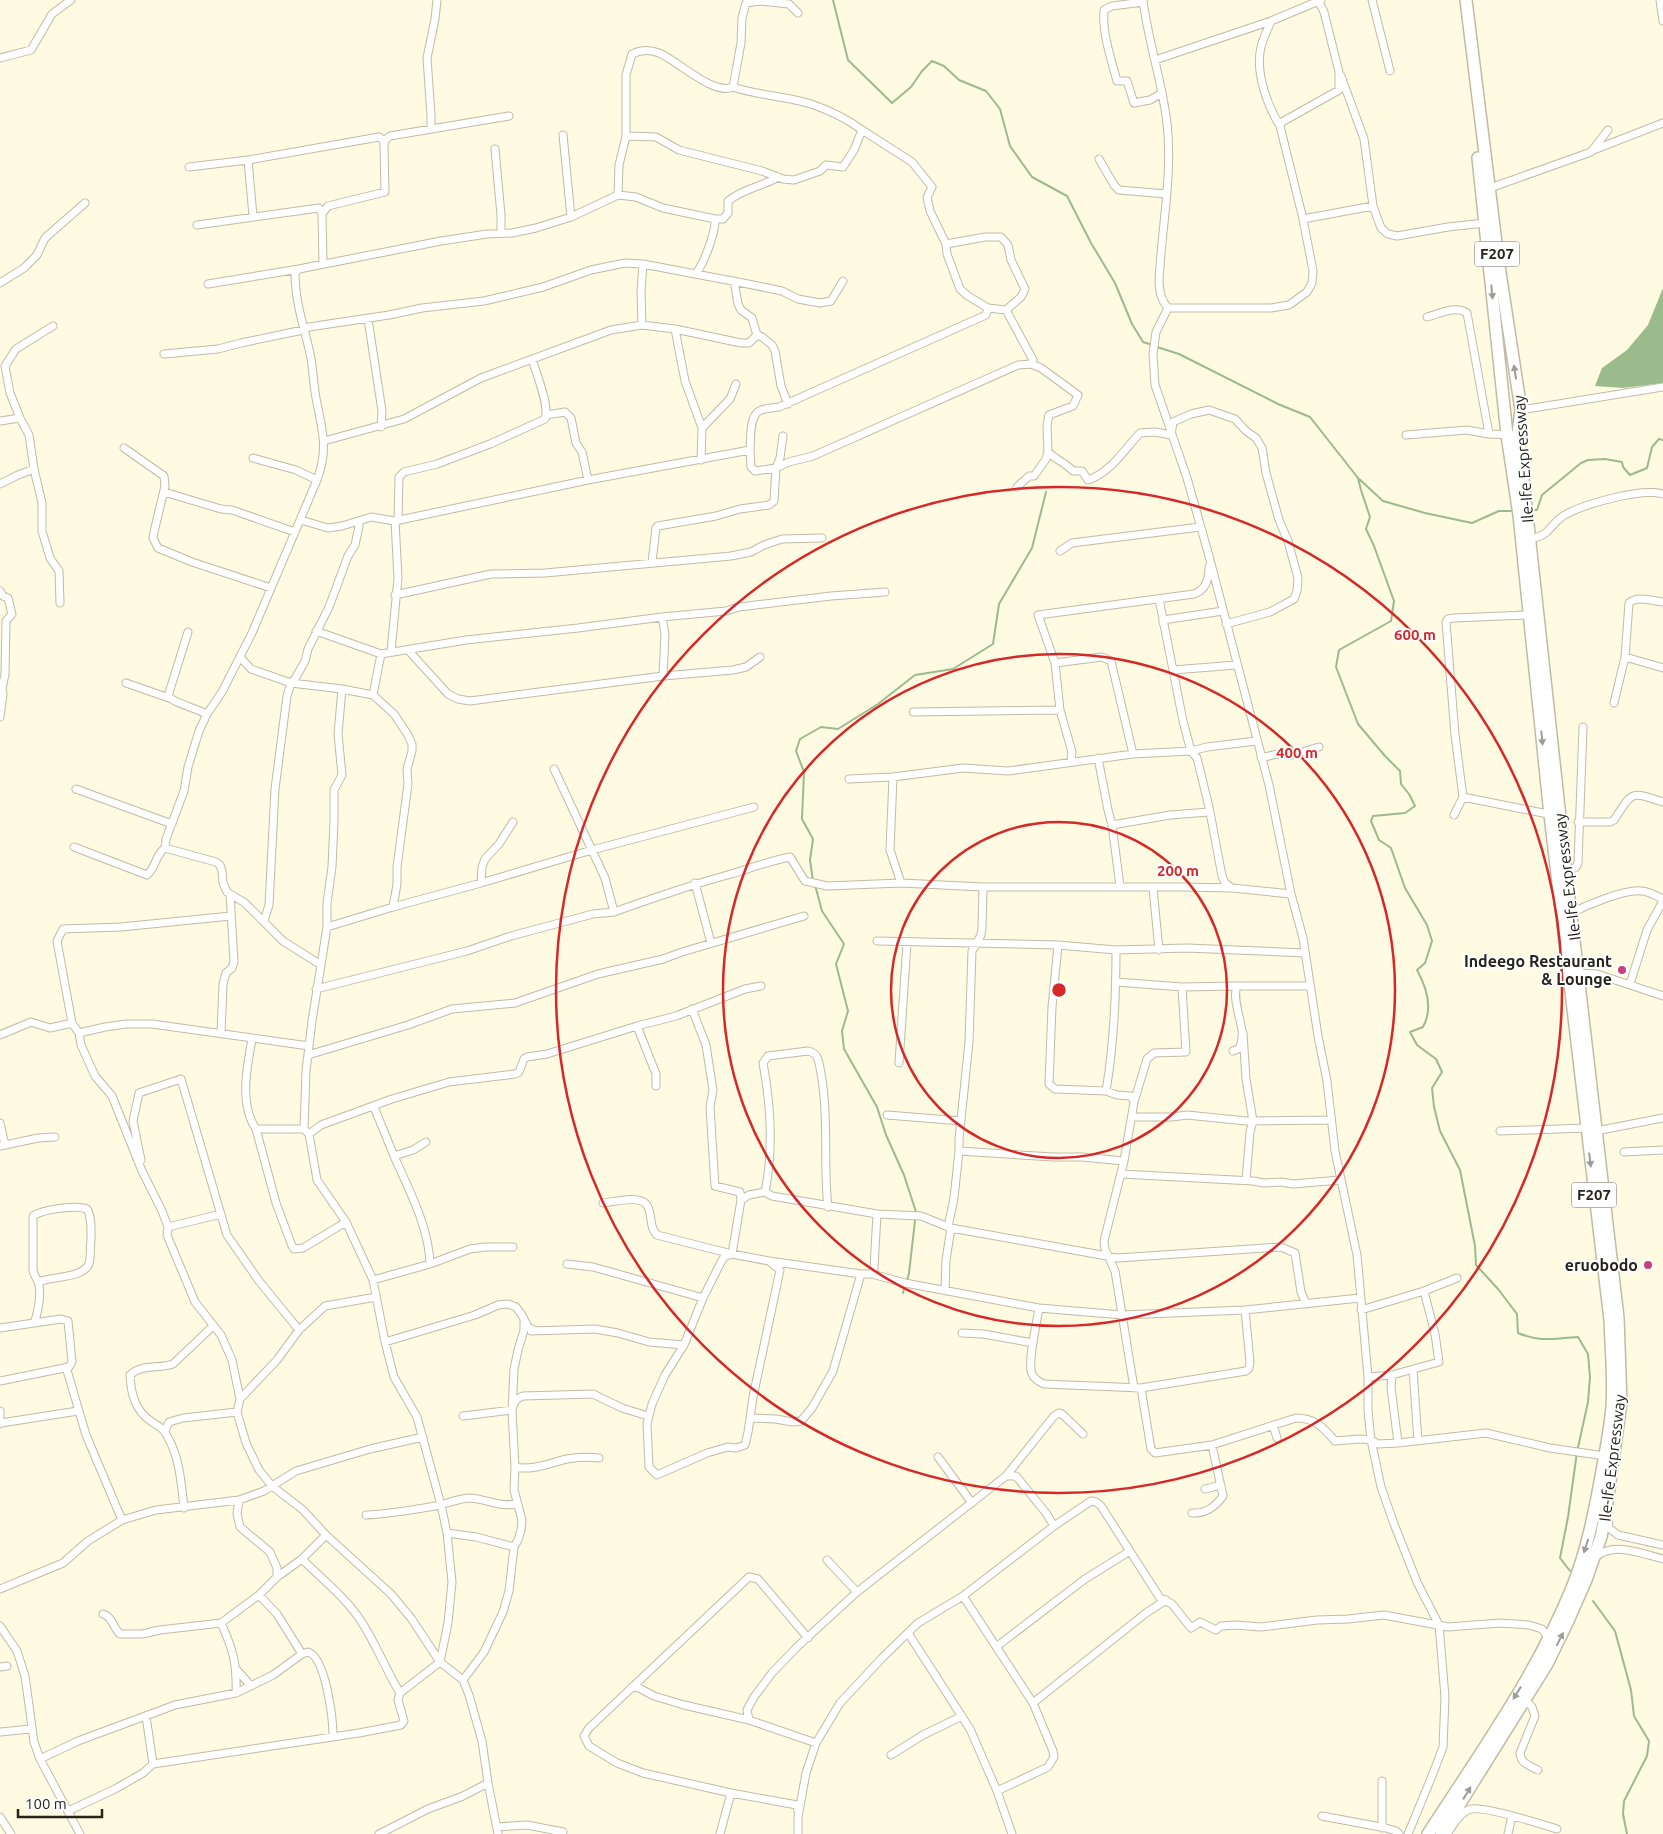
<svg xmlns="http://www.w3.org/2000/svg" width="1663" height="1834" font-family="Ubuntu,sans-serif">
  <rect width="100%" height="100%" fill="#fffae2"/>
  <path fill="#9bbb8d" d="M1663 288V383L1623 388 1595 386 1602 368 1627 350 1648 325Z"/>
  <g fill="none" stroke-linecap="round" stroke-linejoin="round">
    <path stroke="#9bbb8d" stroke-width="2" d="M833 0 848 60 892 103 911 87 922 71 932 61 944 66 959 80 986 91 1000 109 1010 146 1032 177 1067 196 1091 243 1115 283 1132 324 1143 342 1153 345
      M1157 347 1179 354 1278 404 1310 417 1358 478 1383 501 1425 513 1472 523 1499 511H1515
      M1358 478 1361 490 1370 517 1366 529 1374 546 1394 601 1391 621 1339 650 1336 667 1358 724 1385 756 1400 771 1401 784 1409 794 1415 806 1405 813 1373 816 1371 821 1379 840 1391 848 1405 888 1427 925 1432 941 1425 963 1417 970C1427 988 1433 1009 1423 1027L1410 1032 1417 1045 1436 1059 1442 1072 1432 1088 1434 1107 1440 1131 1460 1170 1475 1246 1476 1265 1498 1289 1517 1314 1518 1333C1542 1343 1554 1338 1578 1337L1588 1354 1590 1377 1588 1402 1577 1452 1568 1517 1560 1558 1570 1571
      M1530 510H1537L1542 495 1581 463 1588 460 1605 459 1622 462 1623 467 1630 475 1647 468 1652 447 1659 439 1663 440
      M813 881 810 860 813 839 802 819 804 772 796 751 800 739 821 727 838 729 878 704 915 675 953 669 993 644 999 604 1032 548 1046 492
      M815 885 822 911 844 944 836 964 848 1011 842 1031 844 1049 877 1107 886 1135 904 1175 916 1212 909 1273 907 1281
      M903 1293 905 1286
      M1593 1601 1615 1631 1631 1690 1634 1716 1649 1741 1647 1756 1624 1801 1623 1814 1627 1834"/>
    <g stroke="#c0bba5" stroke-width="9">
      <path id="minor" d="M1143 0C1148 41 1162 81 1167 123 1173 175 1161 231 1159 283 1160 293 1161 300 1168 308L1156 332 1153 354 1155 385 1187 478 1209 556 1269 785 1291 894 1303 938 1318 1036 1327 1081 1335 1151 1357 1255 1368 1377V1411L1371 1440 1377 1468 1381 1487 1394 1524 1417 1582 1439 1625 1445 1697 1443 1747 1432 1776 1408 1834
        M1372 0 1390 71
        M1660 0 1663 21
        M1143 2 1112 6 1104 10C1102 33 1111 59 1117 81H1127L1134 103 1150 100 1162 93
        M1271 21C1268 29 1263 38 1261 47 1255 72 1267 105 1280 126
        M0 58 31 50 52 14 71 0
        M1155 60 1271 21 1321 0
        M1341 76 1364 139 1373 206
        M733 87C759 96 787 96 814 105 831 111 847 119 862 130
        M431 128V115L427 58 435 19 437 0
        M563 135 571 217
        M626 136V75L632 54C640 50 649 49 659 53 677 60 713 96 733 87L741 43 742 18 746 3 760 1 789 4 798 13
        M495 149 501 215V233
        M1591 151 1663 123
        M1099 159 1114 185 1119 190 1166 194
        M248 160 253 216
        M189 167 248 160 379 137 383 140 384 146
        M1490 188 1591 152 1608 130
        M322 214 328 206 385 192 384 146 385 140 390 136 509 116
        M1303 219 1373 206 1381 228 1388 234 1397 236 1448 227 1485 223
        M197 225 319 208 322 214 323 264
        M946 244 985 237H1001L1008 245 1011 260 1025 289 1021 297 1006 310 988 308
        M696 273C704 264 716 231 715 219
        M0 283 24 268 37 255 45 238 85 203
        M208 284 299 269
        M1168 308H1271L1289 305 1307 292 1312 283 1313 271 1303 219 1280 126 1282 122 1339 90V72L1324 12 1318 0
        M1006 310 1033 360 1031 364
        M1427 317C1439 314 1456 305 1467 313L1489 434
        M368 319 382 411 381 427
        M642 325 641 291 643 264 748 284 782 291 798 299 820 303 831 301 843 281
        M675 329 685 381 702 428 701 460
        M757 335 762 337 772 345 775 351 781 386 788 404
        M164 354 218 349 241 343 303 330 309 327 389 315 422 308 484 301 543 287 591 270 625 263 643 264
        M1521 410 1663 387
        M546 415 565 412 571 418 576 443 582 452 588 480
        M0 421 20 418
        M702 428 730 399 736 384
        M1406 435 1467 430 1489 434 1510 435
        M324 441 404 419 481 378 611 330 642 325 675 329 741 343H749L757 335 752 318 741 310 738 304 734 281
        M124 448 164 476 165 486 154 532 153 538 158 548 192 562 271 588
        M750 450 751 467 755 471 776 468 789 462 813 456 1018 365 1031 364 1041 368 1078 395 1073 406 1049 415 1047 425 1048 452C1056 460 1066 463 1073 471H1082L1088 480C1111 472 1124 450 1140 433L1155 432 1171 435 1173 422 1191 414 1209 410 1235 419 1246 431 1256 438 1262 448 1266 473 1279 520 1288 541 1298 578 1297 591 1294 599 1270 612 1226 624
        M253 458 296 470 317 480
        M34 469 29 435 20 418 10 393 5 366 16 349 53 326
        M0 484 18 475 34 469 42 503V531L50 558 59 571 60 603
        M1017 487 1029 476H1034L1046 459 1048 452
        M164 492 221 509 232 510 295 532
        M398 520 399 477 404 472 437 464 490 444 545 419C550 406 536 373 532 359
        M300 521H304L328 528 342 526 371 517 395 521 588 480 750 450C751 440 749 417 759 411 764 408 774 408 779 407L986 315 988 308 968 296 960 289 947 254 946 244 930 211 927 197 932 187 912 162 862 130 854 150 843 167 826 165 820 171 794 180 783 179 762 171 679 150 656 137 626 136 619 165 618 195
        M1530 539C1553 534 1547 527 1563 516 1583 504 1640 488 1663 494
        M1060 551 1072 543 1200 527
        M652 562 656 528 658 526 716 516 740 509 769 505 774 501 776 468 780 458 783 436
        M0 591 3 596 8 598 12 614 6 621 5 674 2 689 3 694 0 717
        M395 595 491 574 545 573 731 556 751 552 764 545 782 539 822 538
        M1159 599 1183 721 1191 751 1197 758 1209 807 1222 876 1225 883 1232 888
        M662 617 665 634 663 676
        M1163 623V620L1223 611
        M316 631 381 654 466 640 578 628 662 617 726 611 739 607 831 596 885 592
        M188 632 168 696C172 702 197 709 207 714
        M408 650 448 694 458 699 470 701 663 676 733 670 746 667 760 657
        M391 651 398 578 395 521
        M1625 657 1663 668
        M241 658 251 669 291 683 295 679 305 661 308 649 329 607 348 556 355 545 359 526V521
        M1055 663 1102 657 1111 661 1133 754
        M1173 670 1236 665
        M126 683 169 698
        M342 689 338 734 342 775 334 790V821L332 867 327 903V927L312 1021 306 1071 304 1129 309 1134 317 1180 346 1222 373 1280 385 1342 394 1377 417 1417 441 1505 447 1533 452 1582 448 1623 440 1662 400 1693
        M373 695 381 654
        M1614 703 1625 657 1629 603C1637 595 1653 601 1663 602
        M913 712 1060 710
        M1098 758 1108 810 1112 825 1120 886
        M1261 758 1277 754 1292 755 1319 747
        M1071 761 1072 752 1060 710 1055 663 1038 615 1194 594C1206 590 1209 578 1209 567
        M893 777 890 850 901 883
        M849 779 893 777 963 768 1008 771 1133 754 1191 751 1207 747 1256 741
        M76 789 172 824
        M1463 797 1553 815
        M1454 815 1463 797 1455 735 1446 622 1448 619 1454 618 1529 615
        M1578 822H1610L1614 820C1633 791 1630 791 1663 802
        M1112 825 1170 815 1209 812
        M74 847 147 875C156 868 155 855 165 848L166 839 184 791 188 767 199 731 207 714 222 692 252 633 317 480C329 448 322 430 316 398 313 382 313 364 309 349 303 324 295 300 295 273L299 269 441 241 487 234 512 233 536 228 571 217 618 195 636 197 663 208 715 219H723L728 213V201C744 188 761 187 778 177
        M165 848 216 862 220 865 222 871 223 883 227 892 245 903 283 941 321 965
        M1566 872 1576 867 1578 863 1583 727
        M481 883 482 867 485 859 499 844 513 822
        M695 883 711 943
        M983 887 982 928 981 935 972 951 969 1042 959 1139V1151L1053 1157H1082L1124 1161
        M1153 888 1159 950
        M614 912C653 898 691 885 731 874 751 868 769 861 790 857L805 881 827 886 901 883 983 887H1184L1232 888 1291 894
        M1571 913C1587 905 1625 889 1641 891 1649 891 1656 896 1663 899
        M231 916 121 927 63 929 57 941 72 1023 79 1033 81 1045 95 1076 112 1096 142 1171 162 1211 168 1227 167 1235 195 1302 221 1335 232 1360 240 1399 237 1412 246 1443 259 1470 272 1486 303 1510 326 1535 391 1594 411 1618 440 1662 463 1680 469 1695 482 1741 488 1783 463 1796 428 1809 379 1834
        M264 921 269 905 275 789 287 696 291 683 342 689 373 695 394 714 408 735 412 744V751L407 769 408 784 397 867V884L393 907 481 883 592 850 754 807
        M327 927 393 907
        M877 941 1058 945 1116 950 1187 948 1305 953
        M1058 945 1052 1007 1049 1084 1055 1089 1106 1091 1117 1095 1131 1096 1134 1102
        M1578 973 1597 974 1663 996
        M1116 982 1182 987 1237 986
        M1630 984 1647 930 1663 901
        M316 989 467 951 511 936 593 914 614 912 605 878 554 769
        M692 1009 706 1045 713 1090 710 1107 715 1186 740 1192 741 1200 732 1254 724 1257 720 1264 703 1298 684 1345 665 1375 652 1404 647 1424 649 1467 657 1475 707 1453 728 1447 736 1448 745 1445 748 1432 753 1397 780 1270 769 1261
        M637 1026 656 1074V1086
        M79 1033 105 1027 126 1024H152L309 1046
        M1243 1033 1246 1079 1253 1121 1250 1132 1246 1180
        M221 1034 223 984 226 973 232 968 234 962 230 894
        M0 1035 31 1022 50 1028 72 1023
        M252 1039C247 1067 239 1104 256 1129L276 1203 292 1246 294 1249 303 1248 346 1222
        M1233 1051 1240 1048C1241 1043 1243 1037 1242 1031 1241 1019 1232 998 1237 986H1310
        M308 1055 408 1025 452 1009 515 1003 598 974 663 959 682 952 804 916
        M899 1063 907 943
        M1106 1091C1114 1044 1116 997 1116 950
        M374 1107 394 1156
        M887 1115 961 1121
        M1132 1117H1172L1187 1115 1246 1121 1331 1120
        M0 1123 5 1145
        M256 1129H304
        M1500 1131 1586 1128
        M1596 1131 1663 1118
        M309 1134 321 1125 392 1099 449 1082 515 1074 519 1072 524 1059 527 1057 547 1054 637 1026 676 1016 745 989 761 986
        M426 1142 413 1150 394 1156C409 1190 429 1227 430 1264
        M0 1146 38 1138 55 1137
        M1624 1152 1663 1150
        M141 1160 133 1121 139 1093 181 1079 227 1235 259 1281 299 1330
        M1121 1174 1253 1181 1264 1183 1281 1182 1293 1184 1340 1180
        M765 1192 772 1196 877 1214
        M741 1200 749 1195 765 1192C774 1148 771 1106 763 1063L768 1056 808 1051C812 1052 815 1053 817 1057 820 1064 821 1073 822 1080 829 1122 823 1164 828 1207
        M603 1203C613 1202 639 1195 646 1204 650 1208 650 1215 651 1220 652 1226 652 1230 657 1235L732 1254 769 1261 861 1274H872L874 1268 877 1214 921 1216 951 1228 1118 1258 1281 1247 1295 1253 1301 1292 1306 1304
        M168 1227 221 1214
        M948 1227 954 1198 959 1151
        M567 1264 593 1267 703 1298
        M872 1274 905 1283 1039 1308 1122 1315 1245 1310 1360 1298
        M373 1280 430 1264 470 1249 485 1247H513
        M945 1290 946 1260 951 1228
        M1039 1308C1037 1323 1027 1362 1032 1374 1035 1380 1039 1382 1044 1384L1141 1388 1246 1371 1249 1368 1250 1362 1245 1310
        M1361 1310 1424 1291 1457 1278
        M34 1323C38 1313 42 1292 38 1282 36 1277 34 1275 33 1270V1216C44 1209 75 1205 87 1209 92 1217 91 1230 91 1240 90 1247 91 1257 89 1264 82 1279 51 1276 38 1282
        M0 1328 61 1319 68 1321 72 1362 69 1367 0 1381
        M531 1331 595 1329 618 1333 649 1342 684 1345
        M962 1333 983 1334 1033 1343
        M385 1342 475 1315 498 1305 508 1304 516 1307 522 1315 528 1327 534 1330
        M66 1367 86 1435 122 1520
        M1413 1370 1418 1441
        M1392 1375 1391 1387 1398 1443
        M1368 1377 1392 1375 1439 1362 1435 1334 1424 1291
        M1134 1388 1115 1271 1105 1249 1104 1241 1124 1161 1134 1102 1147 1059 1154 1053 1186 1052 1182 987
        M1141 1388 1151 1449 1155 1453 1212 1445 1296 1418C1315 1418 1323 1427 1335 1441L1360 1439 1371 1440 1378 1444 1398 1443 1486 1433 1550 1448 1605 1456
        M240 1399 277 1360 299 1330 325 1306 376 1297
        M0 1411V1424
        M463 1416 512 1410C514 1402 515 1399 523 1396L593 1394 622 1408 648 1416
        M750 1418 776 1419 792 1422 801 1421 812 1408 833 1371 861 1274
        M1 1423 78 1411
        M1273 1425 1277 1438
        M165 1431 169 1422 183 1418 237 1412
        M938 1457 972 1503
        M515 1467C532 1471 550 1463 567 1459 577 1457 588 1457 599 1458
        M1006 1476H1016L1046 1513 1054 1526
        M1205 1489 1221 1485
        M239 1500 237 1514 240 1527 270 1552 277 1568V1577
        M184 1508C181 1482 180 1457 166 1434 163 1428 157 1425 152 1422 135 1411 131 1394 130 1375 141 1364 159 1369 173 1364L213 1326
        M1192 1513C1206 1514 1215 1507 1223 1496L1212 1445
        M366 1515C390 1514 412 1510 435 1506 446 1504 457 1499 469 1498 483 1498 506 1509 517 1503
        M1608 1519 1609 1528 1618 1535 1663 1545
        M447 1533 476 1537 514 1547
        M1596 1557C1613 1541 1643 1554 1663 1559
        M827 1560 857 1592
        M0 1589 63 1563 88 1541 122 1520 156 1510 239 1500 264 1491 296 1471 370 1449 423 1437
        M259 1595 277 1614 302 1654
        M963 1596 1033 1703 1053 1751 1054 1757 1048 1767 997 1791
        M103 1614C113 1617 113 1628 120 1634H142L160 1630 221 1623 259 1595 277 1577 302 1559 326 1535
        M221 1623C233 1649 237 1664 236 1693
        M0 1626 17 1651 25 1676 34 1742 40 1759 80 1834
        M908 1633 970 1729 997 1791 1012 1834
        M996 1647 1085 1579 1130 1551
        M0 1667 7 1666
        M237 1670 251 1686
        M463 1680 484 1652 503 1612 509 1591 514 1547 518 1540 521 1530 522 1520 514 1490 515 1467 512 1410 514 1369 518 1350 524 1330V1321
        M631 1688 637 1687 654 1696 684 1705 749 1720 816 1743
        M1525 1700 1532 1707 1535 1716 1520 1753C1520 1763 1530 1766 1538 1770
        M1033 1703 1146 1613 1166 1600
        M146 1716 153 1764
        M749 1720 747 1710 754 1697 772 1673 798 1646 857 1592 1006 1476 1054 1416 1059 1413 1062 1414 1083 1434
        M0 1732 31 1729
        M891 1755 923 1735 962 1716
        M40 1759 78 1741 175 1705 236 1693 273 1675 302 1654 308 1652C326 1657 333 1720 333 1736
        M488 1783 498 1834
        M68 1811 115 1789 143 1773 153 1764 359 1733 401 1725 404 1721 398 1700 400 1693C386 1670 376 1644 361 1621 346 1598 322 1579 302 1559
        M798 1811 797 1805 731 1793 643 1773 617 1763 589 1746 584 1736 589 1728 749 1577 758 1579 808 1638
        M1322 1816 1386 1828 1396 1831 1399 1834
        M0 1817 11 1834
        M497 1827 527 1825 563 1832
        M1382 1828V1781
        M720 1834 731 1793
        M798 1834V1817L806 1773 816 1743 840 1703 883 1657 918 1623 963 1596 1054 1526 1091 1501 1096 1502 1101 1506 1160 1598 1172 1604 1191 1628 1200 1622 1216 1630 1221 1626 1235 1625 1261 1627 1317 1620 1348 1619 1384 1615 1448 1627 1500 1623 1529 1625 1542 1629 1549 1638
        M1447 1834C1453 1825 1460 1812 1471 1809 1485 1806 1541 1824 1557 1829
        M1508 1834 1512 1816"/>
    </g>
    <g stroke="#c0bba5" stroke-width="14">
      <path id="primary" d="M1428 1834C1479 1755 1536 1676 1572 1588 1587 1551 1595 1510 1602 1471 1606 1450 1610 1428 1612 1407 1614 1378 1611 1349 1610 1320L1550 815 1519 515 1507 435 1478 158
        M1441 1834 1547 1664 1567 1623 1586 1580 1601 1537 1605 1517 1621 1403 1618 1318 1566 872 1518 433 1521 410 1498 259 1466 0"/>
    </g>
    <use href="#minor" stroke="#fff" stroke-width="7"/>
    <use href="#primary" stroke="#fff" stroke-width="11"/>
  </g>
  <defs><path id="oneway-solid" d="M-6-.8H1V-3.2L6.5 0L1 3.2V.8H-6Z" transform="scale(1.25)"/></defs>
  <g fill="#9d9c98">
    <use href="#oneway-solid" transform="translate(1492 292) rotate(84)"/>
    <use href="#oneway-solid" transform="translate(1515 372) rotate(-99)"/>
    <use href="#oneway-solid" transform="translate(1542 738) rotate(84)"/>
    <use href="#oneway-solid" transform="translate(1590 1160) rotate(83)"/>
    <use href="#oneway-solid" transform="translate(1586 1546) rotate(108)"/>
    <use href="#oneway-solid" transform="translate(1560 1639) rotate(-63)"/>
    <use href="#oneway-solid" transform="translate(1517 1693) rotate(122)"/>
    <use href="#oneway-solid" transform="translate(1467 1793) rotate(-58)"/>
  </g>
  <g fill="none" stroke="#d62828" stroke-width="2.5">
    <circle cx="1059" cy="990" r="168"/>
    <circle cx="1059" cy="990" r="336"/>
    <circle cx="1059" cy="990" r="503"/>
  </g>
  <g fill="#c8407b" stroke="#fff" stroke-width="2">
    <circle cx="1622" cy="970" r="5"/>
    <circle cx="1648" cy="1265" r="5"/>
  </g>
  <g text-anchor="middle" stroke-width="4" stroke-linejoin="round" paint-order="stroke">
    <g fill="#fff" stroke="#66655f" stroke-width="1">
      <rect x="1474.5" y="241.5" width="45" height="25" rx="4"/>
      <rect x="1571.5" y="1182.5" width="45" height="25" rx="4"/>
    </g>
    <g font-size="15" font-weight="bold" fill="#25231a">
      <text x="1497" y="259">F207</text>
      <text x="1594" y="1200">F207</text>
    </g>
    <g font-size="16" fill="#25231a" stroke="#fff">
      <text transform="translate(1523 459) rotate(-94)" y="6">Ile-Ife Expressway</text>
      <text transform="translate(1567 877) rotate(-97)" y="6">Ile-Ife Expressway</text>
      <text transform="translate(1612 1458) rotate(-83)" y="6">Ile-Ife Expressway</text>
    </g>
    <g font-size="16" font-weight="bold" fill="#25231a" stroke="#fff" text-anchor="end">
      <text x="1612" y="967">Indeego Restaurant<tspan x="1612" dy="18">&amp; Lounge</tspan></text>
      <text x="1638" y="1271">eruobodo</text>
    </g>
  </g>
  <circle cx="1059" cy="990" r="8" fill="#d62828" stroke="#fff" stroke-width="2.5"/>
  <g font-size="15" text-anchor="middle" font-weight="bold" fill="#d62828" stroke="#fff" stroke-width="4" stroke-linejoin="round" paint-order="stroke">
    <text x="1415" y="640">600 m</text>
    <text x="1297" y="758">400 m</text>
    <text x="1178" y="876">200 m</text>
  </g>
  <path d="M18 1809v8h84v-8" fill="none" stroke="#25231a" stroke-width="2.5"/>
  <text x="25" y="1809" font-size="15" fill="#25231a" stroke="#ffffff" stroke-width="4" paint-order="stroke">100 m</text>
</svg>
